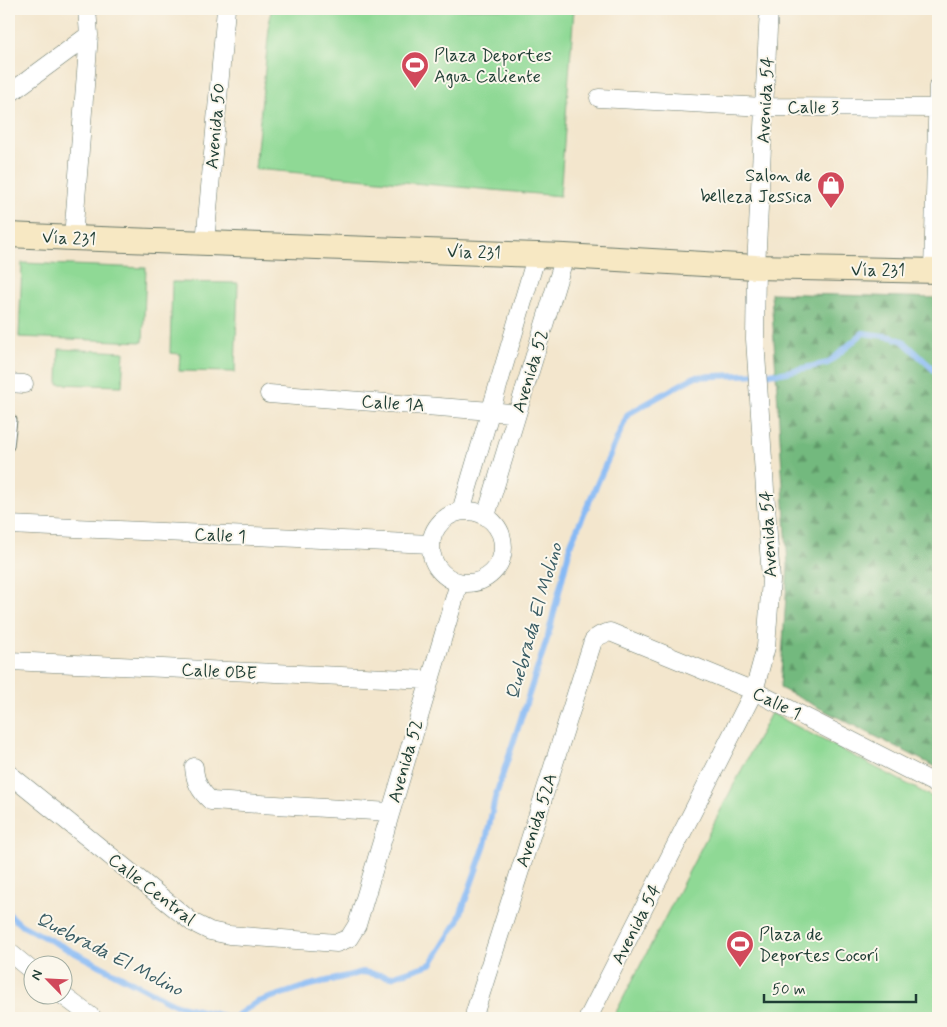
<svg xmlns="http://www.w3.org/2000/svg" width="947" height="1027" font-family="Mynerve,sans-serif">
  <defs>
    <pattern id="forest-firs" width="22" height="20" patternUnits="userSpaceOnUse" patternTransform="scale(1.25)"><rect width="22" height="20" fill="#73b97e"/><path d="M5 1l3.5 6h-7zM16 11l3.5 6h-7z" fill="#5e9868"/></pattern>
  </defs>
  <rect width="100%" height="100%" fill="#fbf7ec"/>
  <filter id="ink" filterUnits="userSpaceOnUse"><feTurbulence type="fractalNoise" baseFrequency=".02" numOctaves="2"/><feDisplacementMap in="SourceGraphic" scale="10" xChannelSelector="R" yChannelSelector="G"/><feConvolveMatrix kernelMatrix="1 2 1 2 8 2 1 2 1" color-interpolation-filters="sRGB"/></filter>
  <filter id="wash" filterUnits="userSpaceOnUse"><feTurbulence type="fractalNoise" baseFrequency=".0096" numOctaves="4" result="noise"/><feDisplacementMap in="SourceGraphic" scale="20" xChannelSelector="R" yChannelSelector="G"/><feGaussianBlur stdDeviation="1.12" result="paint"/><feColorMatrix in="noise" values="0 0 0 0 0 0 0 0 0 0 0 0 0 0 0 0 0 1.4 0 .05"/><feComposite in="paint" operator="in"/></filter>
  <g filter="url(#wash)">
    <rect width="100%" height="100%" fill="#f3e6cd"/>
    <path fill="url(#forest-firs)" stroke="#497b59" d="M771 293 938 298V768L780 688 788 566Z"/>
    <path fill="#8fd995" stroke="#578b64" d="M271 9H574L560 196 255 169Z
      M22 263 146 268 143 342 19 337Z
      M172 282 238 283 235 372 179 371 180 354 170 353Z
      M59 349 124 352 122 386 58 384Z
      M771 713 938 800V1018H613Z"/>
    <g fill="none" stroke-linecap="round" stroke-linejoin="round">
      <path stroke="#87baf5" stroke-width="6" d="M9 914 21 925 176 1005 232 1018
        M233 1018 257 1002 307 986 363 972 391 977 431 964 458 921 485 845 495 798 548 636 571 543 628 414 694 377 782 373 828 363 863 333 892 337 903 341 934 370H938"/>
    </g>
  </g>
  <g filter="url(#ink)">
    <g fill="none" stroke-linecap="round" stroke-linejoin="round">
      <g stroke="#69786a" stroke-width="11">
        <path id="service" d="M9 446 12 420"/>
      </g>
      <g stroke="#69786a" stroke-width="19">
        <path id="minor" d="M9 94 89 35
          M599 98 764 107 937 108
          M73 238 89 35 87 9
          M205 243 226 9
          M933 271 938 86
          M9 383 24 384
          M269 394 491 411 517 414
          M431 547a36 36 0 1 1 72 0a36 36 0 1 1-72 0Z
          M461 511 537 254
          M486 516 565 256
          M9 525 431 544
          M9 661 429 680
          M194 767C195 782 200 791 211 801L390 812
          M9 774 192 922 210 931 229 935 337 943 349 938 357 925 459 583
          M9 952 32 971
          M61 994 93 1018
          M475 1018V1012L593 641C598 635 603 634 610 632L754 691 938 785
          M588 1018 754 691 766 647 771 580 755 339 756 267 769 9"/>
      </g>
      <g stroke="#69786a" stroke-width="26">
        <path id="secondary" d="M9 235 73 238 565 256 756 267 938 271"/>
      </g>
      <use href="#service" stroke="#fff" stroke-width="9"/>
      <use href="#minor" stroke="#fff" stroke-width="18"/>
      <use href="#secondary" stroke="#f7e8c3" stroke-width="24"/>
    </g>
  </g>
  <defs>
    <g id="stadium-pin" transform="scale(1.4375)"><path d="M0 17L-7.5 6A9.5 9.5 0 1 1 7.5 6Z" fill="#d1495b" stroke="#fbf7ec"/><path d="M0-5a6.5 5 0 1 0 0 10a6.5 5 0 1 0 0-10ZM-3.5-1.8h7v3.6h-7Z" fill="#fff"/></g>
    <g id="shop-pin" transform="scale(1.4375)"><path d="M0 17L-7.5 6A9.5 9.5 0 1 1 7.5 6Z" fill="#d1495b" stroke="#fbf7ec"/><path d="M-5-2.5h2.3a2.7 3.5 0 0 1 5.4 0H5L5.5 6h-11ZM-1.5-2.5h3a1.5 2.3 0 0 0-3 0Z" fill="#fff"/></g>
  </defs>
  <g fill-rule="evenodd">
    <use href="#stadium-pin" x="415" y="65"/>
    <use href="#shop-pin" x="831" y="185"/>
    <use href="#stadium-pin" x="740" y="944"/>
  </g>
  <g text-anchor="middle" stroke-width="4" stroke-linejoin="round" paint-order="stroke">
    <g font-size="18" fill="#1f3d34" stroke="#fbf7ec" text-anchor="start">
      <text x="434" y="61">Plaza Deportes<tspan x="434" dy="21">Agua Caliente</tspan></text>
      <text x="812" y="181" text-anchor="end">Salon de<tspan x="812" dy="21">belleza Jessica</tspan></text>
      <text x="759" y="940">Plaza de<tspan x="759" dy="21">Deportes Cocorí</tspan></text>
    </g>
    <g font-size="18" fill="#1f3d34" stroke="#fbf7ec">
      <text transform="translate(765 100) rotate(-87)" y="6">Avenida 54</text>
      <text x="813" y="113">Calle 3</text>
      <text transform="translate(215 126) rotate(-85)" y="6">Avenida 50</text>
      <text transform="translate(69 238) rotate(3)" y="6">Vía 231</text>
      <text transform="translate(474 252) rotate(2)" y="6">Vía 231</text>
      <text transform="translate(878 270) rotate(1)" y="6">Vía 231</text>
      <text transform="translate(530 371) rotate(-73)" y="6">Avenida 52</text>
      <text transform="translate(393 403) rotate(4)" y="6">Calle 1A</text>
      <text transform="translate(768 534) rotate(-93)" y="6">Avenida 54</text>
      <text transform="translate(220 535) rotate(3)" y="6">Calle 1</text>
      <text transform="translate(219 671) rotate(3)" y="6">Calle 0BE</text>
      <text transform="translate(777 703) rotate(26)" y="6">Calle 1</text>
      <text transform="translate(405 761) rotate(-74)" y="6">Avenida 52</text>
      <text transform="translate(536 820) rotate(-72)" y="6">Avenida 52A</text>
      <text transform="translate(152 889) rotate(38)" y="6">Calle Central</text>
      <text transform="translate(636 924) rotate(-63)" y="6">Avenida 54</text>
    </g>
    <g font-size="19" font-style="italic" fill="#395c64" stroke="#fbf7ec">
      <text transform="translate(533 621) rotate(-74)" y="7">Quebrada El Molino</text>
      <text transform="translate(110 953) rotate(27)" y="7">Quebrada El Molino</text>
    </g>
  </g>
  <rect width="947" height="1027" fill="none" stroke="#fbf7ec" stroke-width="30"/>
  <g transform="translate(48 980) rotate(294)"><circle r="24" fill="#fbf7ec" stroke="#a3ada2"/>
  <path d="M0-4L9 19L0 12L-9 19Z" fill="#d1495b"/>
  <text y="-8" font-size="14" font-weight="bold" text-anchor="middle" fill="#1f3d34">N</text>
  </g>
  <path d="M764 994v8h152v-8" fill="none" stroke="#1f3d34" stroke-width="2.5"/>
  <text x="772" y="994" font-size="15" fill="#1f3d34" stroke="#fbf7ec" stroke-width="4" paint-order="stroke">50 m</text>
</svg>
